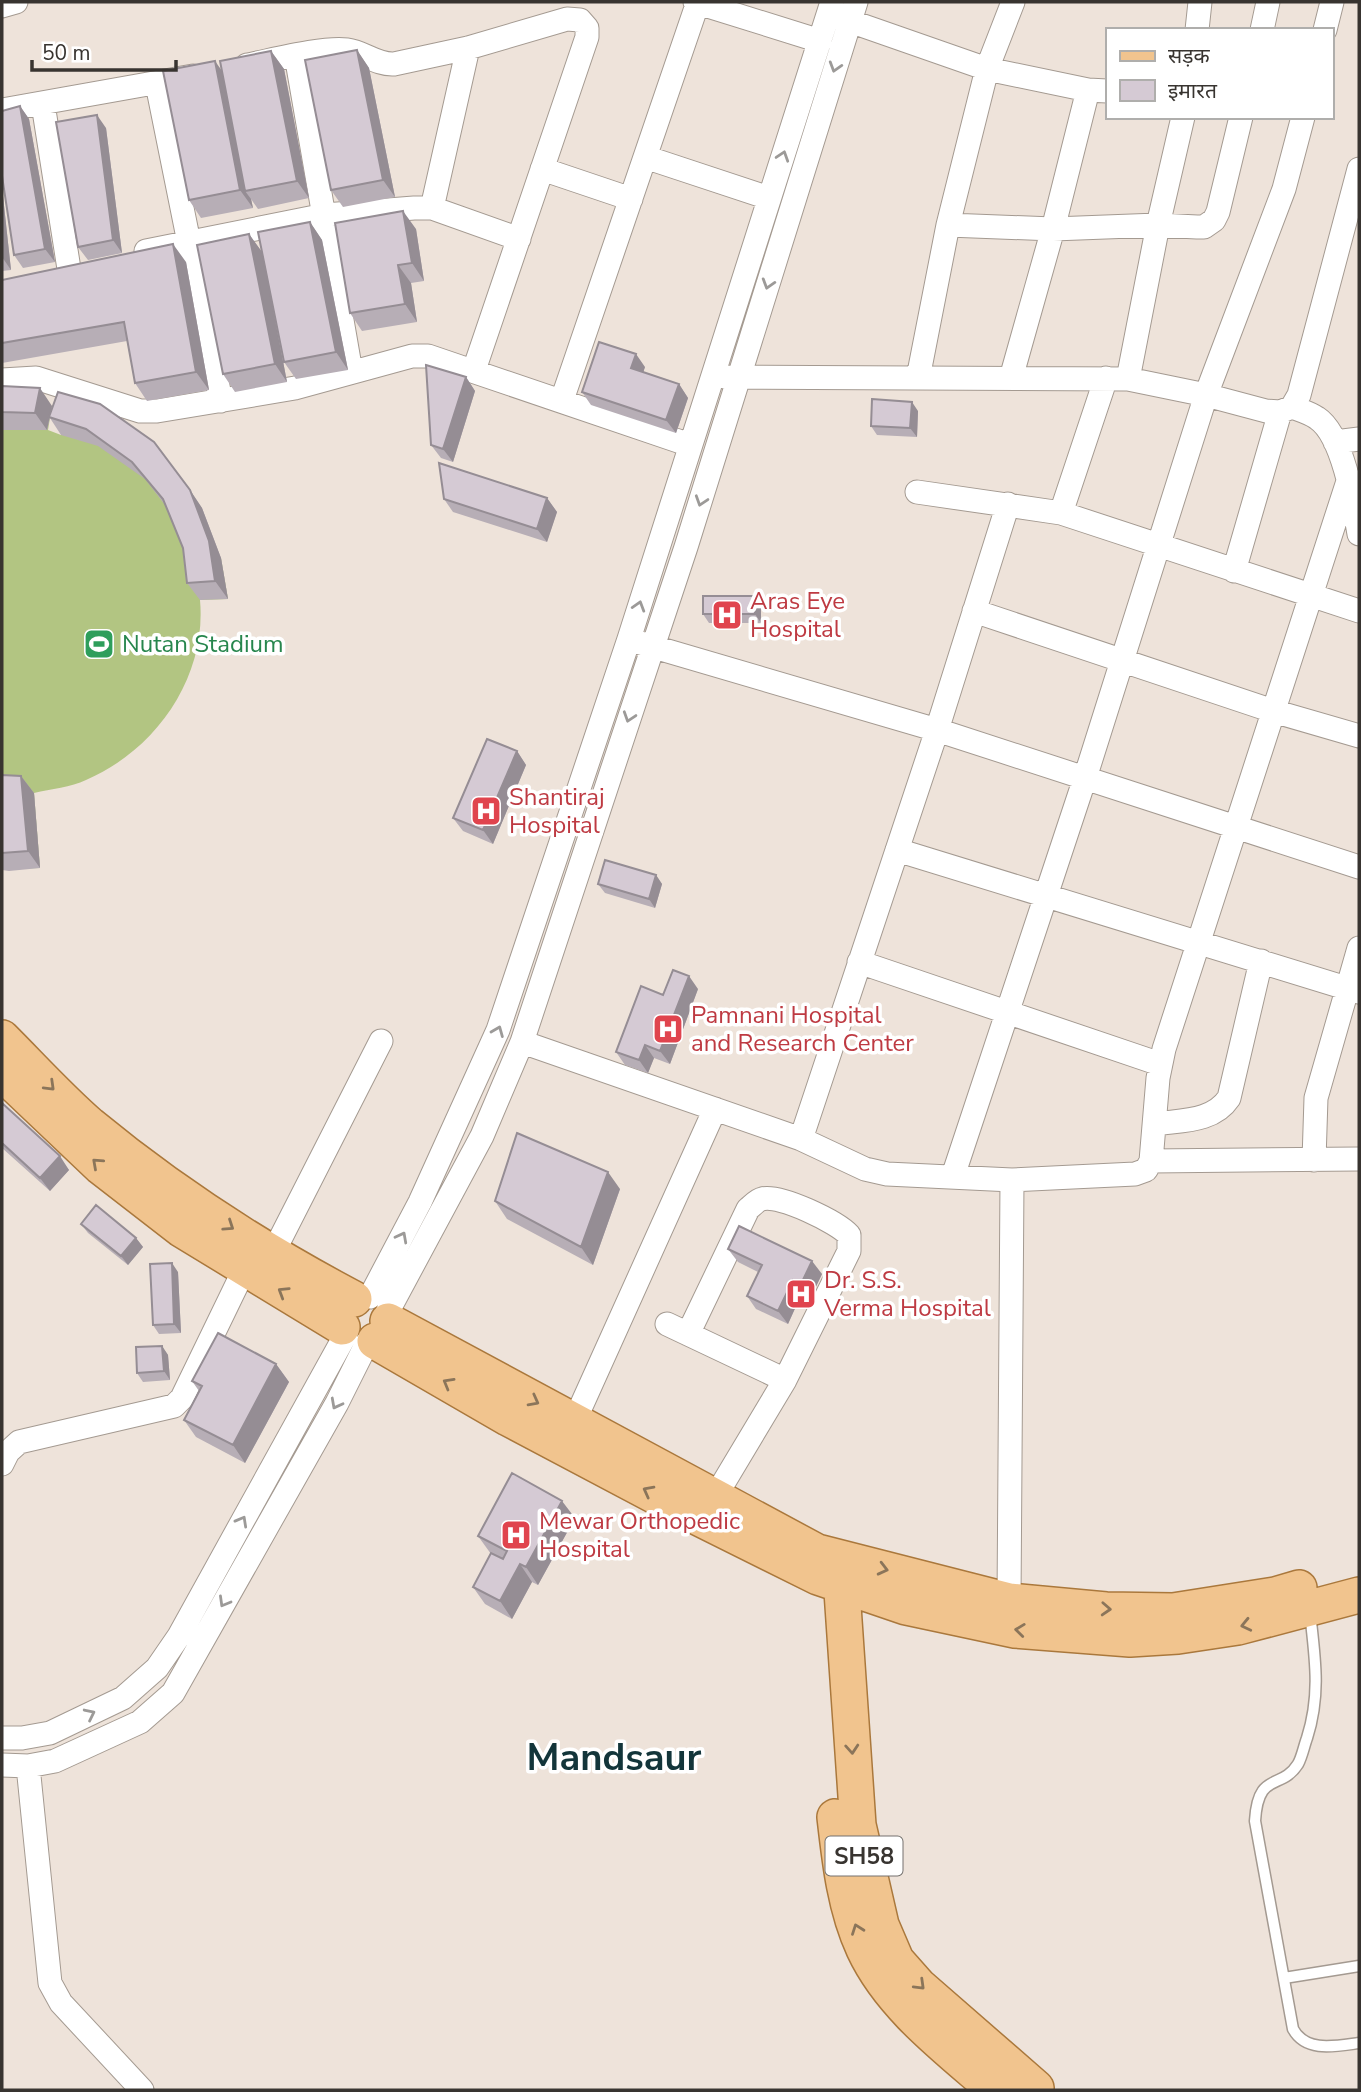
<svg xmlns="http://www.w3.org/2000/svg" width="1361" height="2092" font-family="'Nunito Sans','Noto Sans Devanagari',sans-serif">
  <rect width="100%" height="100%" fill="#eee3da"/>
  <path fill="#b2c582" d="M2 403 52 406 48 430 61 435 113 421 221 558 228 599 200 600C207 677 156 750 86 780 71 787 51 789 34 793L40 868 2 869Z"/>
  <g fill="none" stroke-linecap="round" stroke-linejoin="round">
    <g stroke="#a49a91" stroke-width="13">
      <path id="service" d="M1310 1613C1315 1658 1321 1694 1307 1738 1304 1746 1302 1757 1298 1764 1281 1791 1258 1770 1255 1821L1293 2029C1306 2053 1336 2046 1359 2043
        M1284 1978 1359 1966"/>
    </g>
    <g stroke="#a49a91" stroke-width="25">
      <path id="minor" d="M695 2 820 41
        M1013 2 987 69 1088 90 1107 91
        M2 6 16 2
        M838 17 987 69 948 225 918 378
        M1197 30 1200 2
        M1262 30 1268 2
        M1325 30 1332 2
        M296 55 351 372
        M247 65C273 60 322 47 347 50 364 52 376 65 394 64L468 48 567 19 580 20 587 28V37L474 370
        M157 84 221 401
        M43 104 69 269
        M2 110 193 76
        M645 157 769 198
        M542 169 631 199
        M432 208 468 48
        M948 225 1053 229 1158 225 1197 227H1204L1214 220 1218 212 1241 117
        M146 251 325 215 414 208H432L519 239
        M725 377 1128 379 1206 395 1266 411 1280 412 1292 407 1299 395 1359 169
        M1011 378 1053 229 1088 90
        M1128 379 1158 225 1183 117
        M2 380 36 378 140 411H157L295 388 412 356H428L690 445
        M562 400 698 2
        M1292 407C1300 410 1310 413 1317 418 1343 435 1354 504 1359 534
        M1335 442 1359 439
        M917 492 1061 513 1359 611
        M1061 513 1106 378
        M1234 571 1280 412
        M974 611 1273 711 1359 736
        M637 642 937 730 1359 867
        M897 850 1359 992
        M859 962 1160 1064
        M522 1042 801 1139 865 1169 887 1174 1012 1180 1135 1174 1146 1170 1151 1161 1158 1078 1164 1049 1349 478
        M1156 1124C1182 1120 1213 1122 1229 1098L1261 961
        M801 1139 937 730 1008 504
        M1314 1160 1316 1098 1359 948
        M1151 1161 1359 1159
        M953 1176 1085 778 1206 395 1284 189 1303 117
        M273 1253 381 1041
        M370 1297 420 1202 498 1030 629 639 832 2
        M387 1313 482 1136 522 1042 686 547 856 2
        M667 1324 785 1380
        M688 1334 748 1209C752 1206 757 1200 762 1199 780 1194 837 1222 849 1235V1251L785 1380 715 1497
        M574 1422 715 1109
        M2 1464 8 1452 19 1442 174 1406 182 1398 245 1268
        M1009 1601 1012 1180
        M2 1738H22L50 1733 123 1698 157 1668 179 1636 346 1334
        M2 1765 28 1766 55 1761 140 1722 173 1693 337 1403 367 1343
        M28 1766 50 1983 61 2003 142 2090"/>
    </g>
    <g stroke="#aa783c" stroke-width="38">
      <path id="primary" d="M2 1038C31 1067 59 1098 90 1125 171 1192 261 1250 354 1299
        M2 1073 101 1167 181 1229 342 1327
        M388 1321 817 1552 1009 1601 1106 1610 1173 1611 1275 1595 1299 1588
        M375 1341 508 1418 663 1500 818 1577 906 1607 1014 1630 1130 1639 1178 1636 1238 1627 1359 1595
        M840 1562 858 1825 881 1925 896 1960 919 1986 1036 2088
        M835 1817C840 1861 845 1908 864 1949 891 2007 948 2049 995 2090"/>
    </g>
    <use href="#service" stroke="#fff" stroke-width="10"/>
    <use href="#minor" stroke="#fff" stroke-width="23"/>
    <use href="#primary" stroke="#f1c48e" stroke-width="35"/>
  </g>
  <path fill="#b7aeb6" d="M357 50 369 68 395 197 343 207 331 190Z
    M271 51 284 69 309 198 258 209 251 199 253 208 201 218 189 200Z
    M20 106 29 119 55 262 23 268 14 255Z
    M106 128 122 253 88 260 78 247Z
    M2 187 11 270 2 271Z
    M310 222 322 240 348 370 296 379 284 362Z
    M416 229 424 281 411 283 417 322 362 331 350 313Z
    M249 234 262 252 287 382 235 392 223 374Z
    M186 262 209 390 147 401 135 383 127 341 2 363V280Z
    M645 367 643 372 679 384 688 398 676 433 591 405 582 392Z
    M466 377 475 391 453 462 441 458 431 445Z
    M2 386 52 406 51 412 58 392 190 490 202 508 221 558 228 599 200 600 187 583 183 548 165 505 145 479 98 446 61 435 50 418 47 430H2Z
    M918 411 917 437 877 435 871 426Z
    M547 498 557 512 547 542 453 512 444 499Z
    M755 596 761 605V623H709L703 614Z
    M517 751 526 765 493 844 463 831 453 818Z
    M2 775 21 776 34 793 40 868 9 871 2 870Z
    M656 875 662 884 655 908 605 893 598 884Z
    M698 989 670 1064 654 1058 648 1073 625 1065 616 1052Z
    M2 1103 69 1170 50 1191 2 1148Z
    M620 1189 593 1265 507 1219 495 1201Z
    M81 1224 136 1238 143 1247 128 1265 88 1233Z
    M728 1249 822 1274 811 1297 802 1293 788 1324 756 1309 747 1296 758 1272 738 1262Z
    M178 1272 181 1333 159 1334 153 1325Z
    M162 1346 168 1355 170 1380 143 1382 137 1373Z
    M276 1364 289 1382 245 1463 196 1437 184 1420 199 1391 192 1381Z
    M575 1518 538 1585 532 1582 512 1619 485 1604 473 1587 491 1554 478 1536Z"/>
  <path fill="#958d94" d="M357 50 369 68 395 197 383 180Z
    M271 51 284 69 309 198 297 181Z
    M215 61 227 78 245 191 251 199 253 208 240 190Z
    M20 106 29 119 55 262 45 249Z
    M97 115 106 128 122 253 113 240Z
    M2 187 11 270 2 257Z
    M403 211 416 229 424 281 412 263Z
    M310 222 322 240 348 370 336 352Z
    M249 234 262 252 287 382 275 364Z
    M173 244 186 262 209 390 196 372Z
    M398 265 411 283 417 322 405 304Z
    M636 354 645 367 640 382 631 368Z
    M466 377 475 391 453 462 443 449Z
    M679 384 688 398 676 433 666 420Z
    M40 388 52 406 47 430 35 413Z
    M912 402 918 411 917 437 910 428Z
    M190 490 202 508 221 558 228 599 215 581Z
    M547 498 557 512 547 542 537 529Z
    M755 596 761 605V623L755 614Z
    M517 751 526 765 493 844 483 830Z
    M21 776 34 793 40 868 28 851Z
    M656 875 662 884 655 908 649 899Z
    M689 976 698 989 670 1064 660 1051Z
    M645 1045 654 1058 648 1073 639 1060Z
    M60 1156 69 1170 50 1191 40 1178Z
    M608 1172 620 1189 593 1265 581 1247Z
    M136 1238 143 1247 128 1265 121 1256Z
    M812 1261 822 1274 811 1297 801 1284Z
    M172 1263 178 1272 181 1333 174 1324Z
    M793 1280 802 1293 788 1324 778 1311Z
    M162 1346 168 1355 170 1380 164 1371Z
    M276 1364 289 1382 245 1463 233 1445Z
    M562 1501 575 1518 538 1585 526 1567Z
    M520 1564 532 1582 512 1619 500 1601Z"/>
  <path fill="#d5cad4" stroke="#958d94" stroke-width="2" d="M357 50 383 180 331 190 305 60Z
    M271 51 297 181 245 191 220 61Z
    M215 61 240 190 189 200 163 71Z
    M20 106 45 249 14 255 2 176V111Z
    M97 115 113 240 78 247 56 122Z
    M403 211 412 263 398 265 405 304 350 313 335 223Z
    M310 222 336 352 284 362 258 232Z
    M249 234 275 364 223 374 197 245Z
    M173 244 196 372 135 383 124 322 2 343V280Z
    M599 342 636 354 631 368 679 384 666 420 582 392Z
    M426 365 466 377 443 449 431 445Z
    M2 386 40 388 35 413 2 412Z
    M58 392 100 404 154 442 190 490 209 541 215 581 187 583 183 548 163 499 132 462 86 429 49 417Z
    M872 399 912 402 910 428 871 426Z
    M439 463 547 498 537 529 444 499Z
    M703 596H755V614H703Z
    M487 739 517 751 483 830 453 818Z
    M2 775 21 776 28 851 2 853Z
    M605 860 656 875 649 899 598 884Z
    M673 970 689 976 660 1051 645 1045 639 1060 616 1052 641 986 663 995Z
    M2 1103 60 1156 40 1178 2 1143Z
    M517 1133 608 1172 581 1247 495 1201Z
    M96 1205 136 1238 121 1256 81 1224Z
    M739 1226 812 1261 801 1284 793 1280 778 1311 747 1296 762 1265 728 1249Z
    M172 1263 174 1324 153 1325 150 1264Z
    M218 1333 276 1364 233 1445 184 1420 202 1386 192 1381Z
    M162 1346 164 1371 137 1373 136 1347Z
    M512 1473 562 1501 526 1567 520 1564 500 1601 473 1587 491 1553 503 1559 507 1551 478 1536Z"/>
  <defs><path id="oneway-chevron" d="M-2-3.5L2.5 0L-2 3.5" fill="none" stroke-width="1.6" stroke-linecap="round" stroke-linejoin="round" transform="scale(1.75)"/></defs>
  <g stroke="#9c9a98">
    <use href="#oneway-chevron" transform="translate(835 67) rotate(107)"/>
    <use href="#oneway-chevron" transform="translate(783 156) rotate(-72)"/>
    <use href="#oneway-chevron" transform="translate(768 284) rotate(107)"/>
    <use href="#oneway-chevron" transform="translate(701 501) rotate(108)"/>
    <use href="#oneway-chevron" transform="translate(639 606) rotate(-73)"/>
    <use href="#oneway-chevron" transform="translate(629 717) rotate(108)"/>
    <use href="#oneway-chevron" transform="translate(498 1031) rotate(-68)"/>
    <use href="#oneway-chevron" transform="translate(402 1237) rotate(-62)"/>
    <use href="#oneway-chevron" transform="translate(336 1404) rotate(118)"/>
    <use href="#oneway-chevron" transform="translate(242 1521) rotate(-61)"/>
    <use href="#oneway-chevron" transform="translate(224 1602) rotate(120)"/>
    <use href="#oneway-chevron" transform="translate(90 1714) rotate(-26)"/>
  </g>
  <g stroke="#8b755a">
    <use href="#oneway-chevron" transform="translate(50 1086) rotate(44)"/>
    <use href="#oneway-chevron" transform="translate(97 1163) rotate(-138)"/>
    <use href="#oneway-chevron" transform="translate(229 1226) rotate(34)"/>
    <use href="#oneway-chevron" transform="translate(283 1292) rotate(-148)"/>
    <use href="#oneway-chevron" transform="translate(448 1383) rotate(-150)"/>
    <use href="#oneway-chevron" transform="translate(534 1401) rotate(28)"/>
    <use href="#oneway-chevron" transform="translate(648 1491) rotate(-152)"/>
    <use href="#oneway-chevron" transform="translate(883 1569) rotate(14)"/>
    <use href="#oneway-chevron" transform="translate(1106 1609) rotate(3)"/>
    <use href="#oneway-chevron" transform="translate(1246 1625) rotate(167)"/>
    <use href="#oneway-chevron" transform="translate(1020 1630) rotate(-173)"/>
    <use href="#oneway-chevron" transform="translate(852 1749) rotate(86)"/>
    <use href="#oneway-chevron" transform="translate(857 1929) rotate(-110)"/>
    <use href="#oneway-chevron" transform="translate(920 1985) rotate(44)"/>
  </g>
  <defs>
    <g id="hospital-square" transform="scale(1.575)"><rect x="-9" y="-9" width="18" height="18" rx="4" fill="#e0444e" stroke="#fff"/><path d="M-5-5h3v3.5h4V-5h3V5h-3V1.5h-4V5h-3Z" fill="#fff"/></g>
    <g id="stadium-square" transform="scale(1.575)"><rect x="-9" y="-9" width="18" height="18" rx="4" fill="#2e9e5b" stroke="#fff"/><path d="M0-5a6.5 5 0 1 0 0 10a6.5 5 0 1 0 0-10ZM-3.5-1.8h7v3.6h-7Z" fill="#fff"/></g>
  </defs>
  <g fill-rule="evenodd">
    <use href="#hospital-square" x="727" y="615"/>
    <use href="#stadium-square" x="99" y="644"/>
    <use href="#hospital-square" x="486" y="811"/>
    <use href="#hospital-square" x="668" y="1029"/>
    <use href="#hospital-square" x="801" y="1294"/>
    <use href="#hospital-square" x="516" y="1535"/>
  </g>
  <g text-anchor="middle" stroke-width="7" stroke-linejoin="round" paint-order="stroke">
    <rect fill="#fff" stroke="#74716e" stroke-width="2" x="825.5" y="1836.5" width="77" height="39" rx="5"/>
    <g font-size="23" font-weight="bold" fill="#383430">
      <text x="864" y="1864">SH58</text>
    </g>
    <g font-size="24" fill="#be3a42" stroke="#fff" text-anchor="start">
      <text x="750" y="609">Aras Eye<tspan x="750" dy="28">Hospital</tspan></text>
      <text x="509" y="805">Shantiraj<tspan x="509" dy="28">Hospital</tspan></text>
      <text x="691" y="1023">Pamnani Hospital<tspan x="691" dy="28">and Research Center</tspan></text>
      <text x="824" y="1288">Dr. S.S.<tspan x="824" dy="28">Verma Hospital</tspan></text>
      <text x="539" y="1529">Mewar Orthopedic<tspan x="539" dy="28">Hospital</tspan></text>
    </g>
    <g font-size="24" fill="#27864d" stroke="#fff" text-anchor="start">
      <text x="122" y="652">Nutan Stadium</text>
    </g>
    <g font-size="38" font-weight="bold" fill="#13353a" stroke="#fff">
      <text x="614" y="1770">Mandsaur</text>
    </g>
  </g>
  <rect width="1361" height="2092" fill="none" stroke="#383430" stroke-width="7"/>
  <rect x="1106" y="28" width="228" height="91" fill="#ffffff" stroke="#afaeac" stroke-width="2"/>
  <rect x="1120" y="51" width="35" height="10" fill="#f1c48e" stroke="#afaeac" stroke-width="2"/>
  <text x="1168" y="63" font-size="21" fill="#383430">सड़क</text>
  <rect x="1120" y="80" width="35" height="21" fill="#d5cad4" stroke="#afaeac" stroke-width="2"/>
  <text x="1168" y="98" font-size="21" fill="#383430">इमारत</text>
  <path d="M32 60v10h144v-10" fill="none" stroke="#383430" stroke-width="3.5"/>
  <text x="42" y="60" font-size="21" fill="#383430" stroke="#ffffff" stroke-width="5" paint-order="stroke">50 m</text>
</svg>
